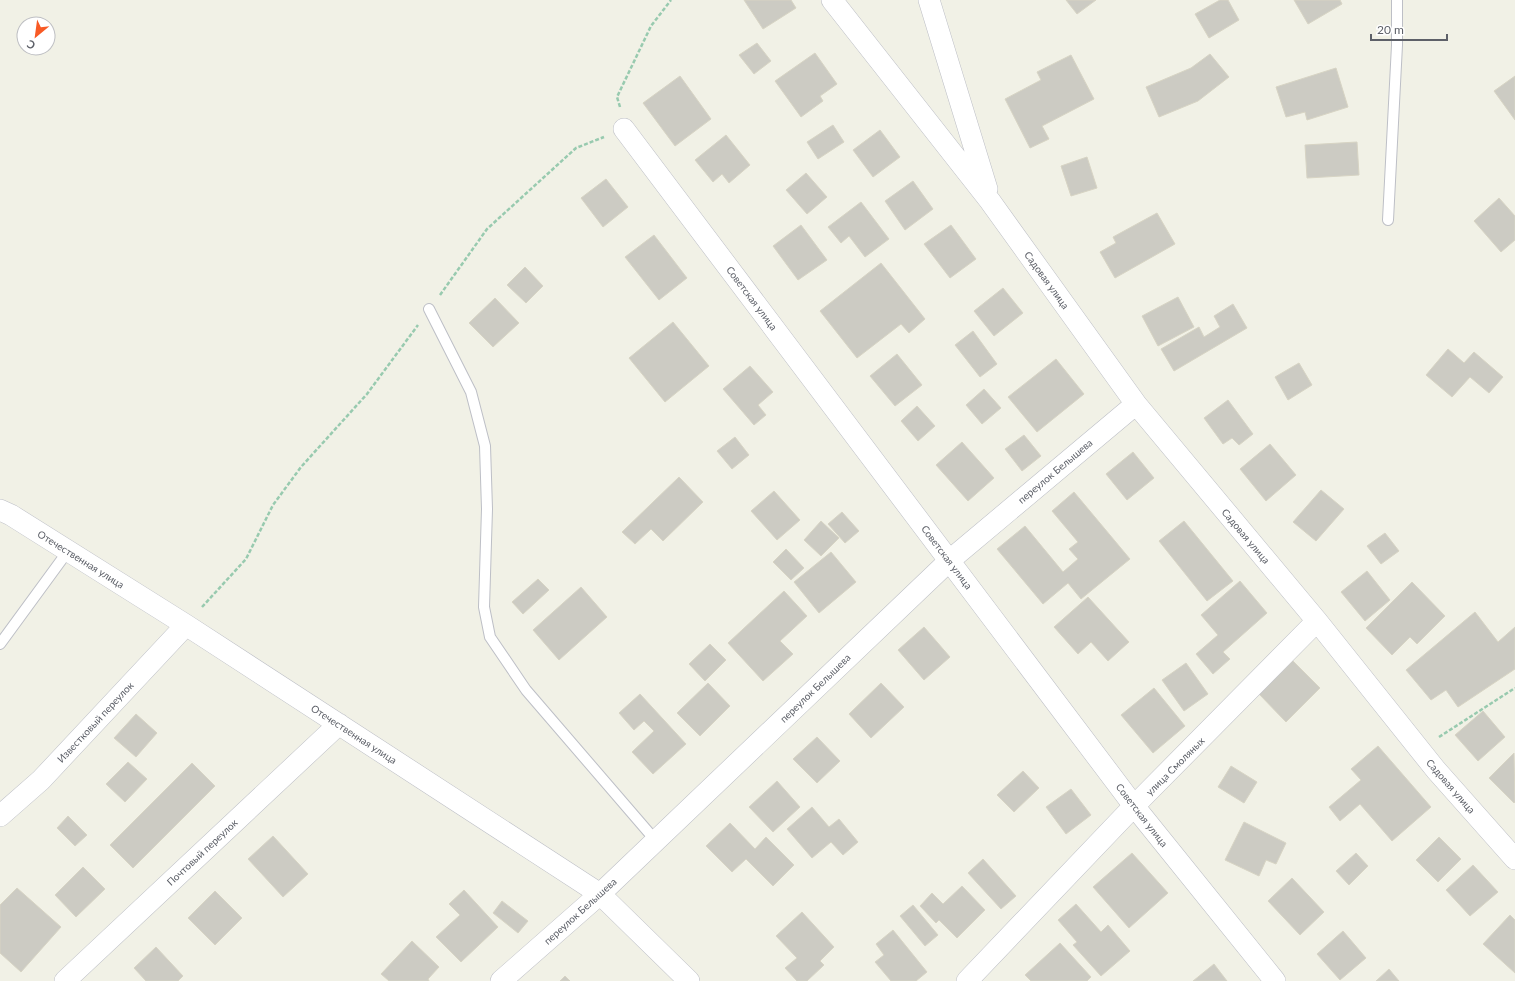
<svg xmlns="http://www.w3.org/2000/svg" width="1515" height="981" font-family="Lato,sans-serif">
  <rect width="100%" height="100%" fill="#f1f1e6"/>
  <path fill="#cccbc3" stroke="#d7d4c4" d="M744 0H791L796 8 763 29Z
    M1066 0H1096L1077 14Z
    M1220 0H1228L1239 20 1209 38 1195 14Z
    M1294 0H1340L1342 4 1308 24Z
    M757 43 771 61 754 74 739 55Z
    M815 53 837 84 820 96 823 101 801 117 775 81Z
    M1210 54 1229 77 1198 101 1159 117 1146 87 1191 68Z
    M1071 55 1094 99 1042 126 1049 139 1030 148 1005 99 1041 80 1037 72Z
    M1336 68 1348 107 1307 120 1305 112 1286 117 1276 87Z
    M680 76 711 119 675 146 643 103Z
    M1515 76V120L1494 91Z
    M833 125 844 142 818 159 807 142Z
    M880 130 900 157 873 177 853 150Z
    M726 135 750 165 729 183 722 174 713 182 695 160Z
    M1357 142 1359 175 1307 178 1305 145Z
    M1087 157 1097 188 1071 196 1061 166Z
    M806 173 827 197 807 214 786 190Z
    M606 179 628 207 603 227 581 198Z
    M913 181 933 209 905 230 885 201Z
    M1499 198 1515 216V240L1501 252 1474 221Z
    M861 202 889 239 865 257 849 236 841 243 828 227Z
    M1157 213 1175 244 1115 278 1100 252 1116 243 1113 237Z
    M801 225 827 260 798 280 773 246Z
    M951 225 976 259 950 278 924 244Z
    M654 235 687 278 659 300 625 257Z
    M881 263 925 319 909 333 901 324 857 358 820 311Z
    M525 267 543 286 526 303 507 285Z
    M1003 288 1023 313 994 336 974 311Z
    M1178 297 1194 327 1158 346 1142 316Z
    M495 298 519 323 493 347 469 323Z
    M1233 304 1247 328 1174 371 1161 349 1199 327 1204 337 1220 327 1214 316Z
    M673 322 709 366 665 402 629 358Z
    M973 331 997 364 980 377 955 345Z
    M1448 349 1464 363 1474 352 1503 377 1489 393 1470 377 1452 397 1426 375Z
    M897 354 922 385 895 406 870 376Z
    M1056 359 1084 394 1037 432 1008 397Z
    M1299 363 1312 385 1288 400 1275 377Z
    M750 366 773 392 758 405 766 415 754 425 723 389Z
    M984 389 1001 408 982 424 966 405Z
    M1228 400 1253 434 1239 445 1232 438 1223 444 1204 418Z
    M917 406 935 426 918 441 901 421Z
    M1024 435 1041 456 1022 471 1005 449Z
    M735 437 749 455 732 469 717 451Z
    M962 442 994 478 968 501 936 465Z
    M1270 444 1296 475 1266 501 1240 469Z
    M1133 452 1154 478 1127 500 1106 474Z
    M679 477 703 502 663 541 651 529 635 544 622 532Z
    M1321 490 1344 509 1316 541 1293 522Z
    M774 491 800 520 777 540 751 511Z
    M1074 492 1130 559 1081 599 1068 583 1043 604 997 549 1025 526 1063 572 1078 559 1069 549 1078 542 1052 511Z
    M842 512 859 531 845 543 828 524Z
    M821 521 839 538 821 556 804 540Z
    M1184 521 1233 581 1207 601 1159 541Z
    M1385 533 1399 551 1381 564 1367 546Z
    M786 549 804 568 791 580 773 562Z
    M831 552 856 582 819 613 794 582Z
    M1367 571 1390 600 1365 621 1341 592Z
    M538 579 549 590 523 614 512 602Z
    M1240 581 1267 613 1223 652 1230 659 1213 674 1196 654 1218 635 1201 615Z
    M1412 582 1445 616 1417 644 1410 637 1392 655 1366 628Z
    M581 587 607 617 559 660 533 630Z
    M784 591 807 616 780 641 793 654 763 681 728 643Z
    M1088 597 1129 642 1108 661 1091 642 1078 654 1054 627Z
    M1475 612 1498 642 1515 627V669L1458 707 1446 690 1431 700 1406 670Z
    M924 627 950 657 924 680 898 650Z
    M710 644 726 660 705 681 689 664Z
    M1293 661 1320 688 1286 722 1259 694Z
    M1186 663 1208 694 1184 711 1162 680Z
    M708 683 730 706 700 736 677 713Z
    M881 683 904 707 871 738 849 714Z
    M1154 688 1185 726 1153 753 1121 715Z
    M640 694 686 744 653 774 632 752 654 731 644 721 634 730 619 713Z
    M1483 711 1505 737 1478 761 1455 735Z
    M136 714 157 733 136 757 114 738Z
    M817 737 840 761 817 783 793 759Z
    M1378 746 1431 807 1392 841 1360 804 1340 821 1329 807 1361 780 1351 769Z
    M1514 753 1515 802 1514 803 1489 778Z
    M128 762 147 779 125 802 106 784Z
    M192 763 215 786 133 868 110 845Z
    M1231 766 1257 782 1244 803 1218 787Z
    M1023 771 1039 788 1014 812 997 795Z
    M777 781 800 807 773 832 749 807Z
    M1071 789 1091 815 1066 834 1046 807Z
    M812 807 829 827 839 819 858 842 843 855 831 842 812 858 787 829Z
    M68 816 87 835 75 846 57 828Z
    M1244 822 1286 843 1276 864 1266 860 1259 876 1225 860Z
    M730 823 755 849 766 837 794 865 773 886 746 859 732 872 706 846Z
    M273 836 308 874 283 897 248 859Z
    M1439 837 1461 859 1438 882 1416 860Z
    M1132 853 1168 893 1129 928 1093 887Z
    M1356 853 1368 866 1349 885 1336 871Z
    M983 859 1016 896 1001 909 968 873Z
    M1473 865 1498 892 1470 916 1446 890Z
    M83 867 105 889 76 917 55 895Z
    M1292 878 1324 912 1300 935 1268 901Z
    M962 886 985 910 957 938 939 920 936 923 920 906 932 893 943 904Z
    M17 888 61 927 21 972 0 953V905Z
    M464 890 498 927 461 962 436 937 460 915 449 904Z
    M215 891 242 918 215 945 188 918Z
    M502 901 528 921 518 933 493 913Z
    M1076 904 1101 932 1108 925 1130 951 1101 976 1073 945 1077 942 1058 920Z
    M913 905 938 935 925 946 900 916Z
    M802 912 834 947 820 961 824 965 807 981H797L785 968 797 958 776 936Z
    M1510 915 1515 920V973L1483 944Z
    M893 930 927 972 916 981H891L875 962 884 955 876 944Z
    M1343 931 1366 958 1340 980 1317 954Z
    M412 941 439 967 428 979 429 981H389L381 974Z
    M1060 943 1091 977 1087 981H1031L1025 975Z
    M156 947 183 976 178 981H146L134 968Z
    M1214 964 1227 981H1193Z
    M1389 969 1399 981H1376Z
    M565 976 570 981H560Z"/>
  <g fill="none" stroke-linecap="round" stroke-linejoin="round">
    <g stroke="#bdbfc6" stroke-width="12">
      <path id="lane" d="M1388 220 1397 45V0
        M429 309 471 392 485 446 487 509 484 607 490 637 526 690 656 841
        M0 644 68 551"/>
    </g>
    <g stroke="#bdbfc6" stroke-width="22">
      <path id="street" d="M832 0 990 201 1136 404 1317 621 1436 770 1515 859
        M929 0 987 189
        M624 129 1134 806 1275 981
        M0 510 11 515 186 625 600 894 689 981
        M0 816 41 780 186 625
        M65 981 339 724
        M501 981 600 894 950 560 1136 404
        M967 981 1134 806 1317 621"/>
    </g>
    <path stroke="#98caaf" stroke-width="2.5" stroke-dasharray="4 2" stroke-linecap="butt" d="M620 107 617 97 651 26 671 0
      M440 295 487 229 576 148 604 137
      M202 607 246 559 273 505 301 467 367 394 418 325
      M1439 737 1515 688"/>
    <use href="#lane" stroke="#fff" stroke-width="10"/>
    <use href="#street" stroke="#fff" stroke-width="21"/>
  </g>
  <g text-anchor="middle" stroke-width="3.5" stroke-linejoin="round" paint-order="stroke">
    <g font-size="10" fill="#5d6068" stroke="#fff">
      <text transform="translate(1047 280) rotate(54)" y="4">Садовая улица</text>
      <text transform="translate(752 298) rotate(53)" y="4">Советская улица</text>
      <text transform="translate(1055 471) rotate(-40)" y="4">переулок Белышева</text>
      <text transform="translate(1246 536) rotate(50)" y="4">Садовая улица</text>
      <text transform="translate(947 557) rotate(53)" y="4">Советская улица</text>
      <text transform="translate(81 559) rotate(32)" y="4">Отечественная улица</text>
      <text transform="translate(815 688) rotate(-44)" y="4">переулок Белышева</text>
      <text transform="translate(95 722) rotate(-47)" y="4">Известковый переулок</text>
      <text transform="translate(354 734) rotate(33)" y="4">Отечественная улица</text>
      <text transform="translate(1175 766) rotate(-45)" y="4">улица Смоляных</text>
      <text transform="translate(1451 786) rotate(49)" y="4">Садовая улица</text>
      <text transform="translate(1142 815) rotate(52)" y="4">Советская улица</text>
      <text transform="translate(202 852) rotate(-43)" y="4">Почтовый переулок</text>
      <text transform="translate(580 911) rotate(-42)" y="4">переулок Белышева</text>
    </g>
  </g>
  <g transform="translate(36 36) rotate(209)"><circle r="19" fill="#ffffff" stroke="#bebfc3"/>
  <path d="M0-3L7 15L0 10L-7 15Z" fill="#f85a25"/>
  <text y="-6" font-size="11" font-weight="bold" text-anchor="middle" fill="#5d6068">С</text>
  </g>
  <path d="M1371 34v6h76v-6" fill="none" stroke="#5d6068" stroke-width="2"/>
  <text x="1377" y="34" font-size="12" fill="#5d6068" stroke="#ffffff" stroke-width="3" paint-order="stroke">20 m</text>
</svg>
